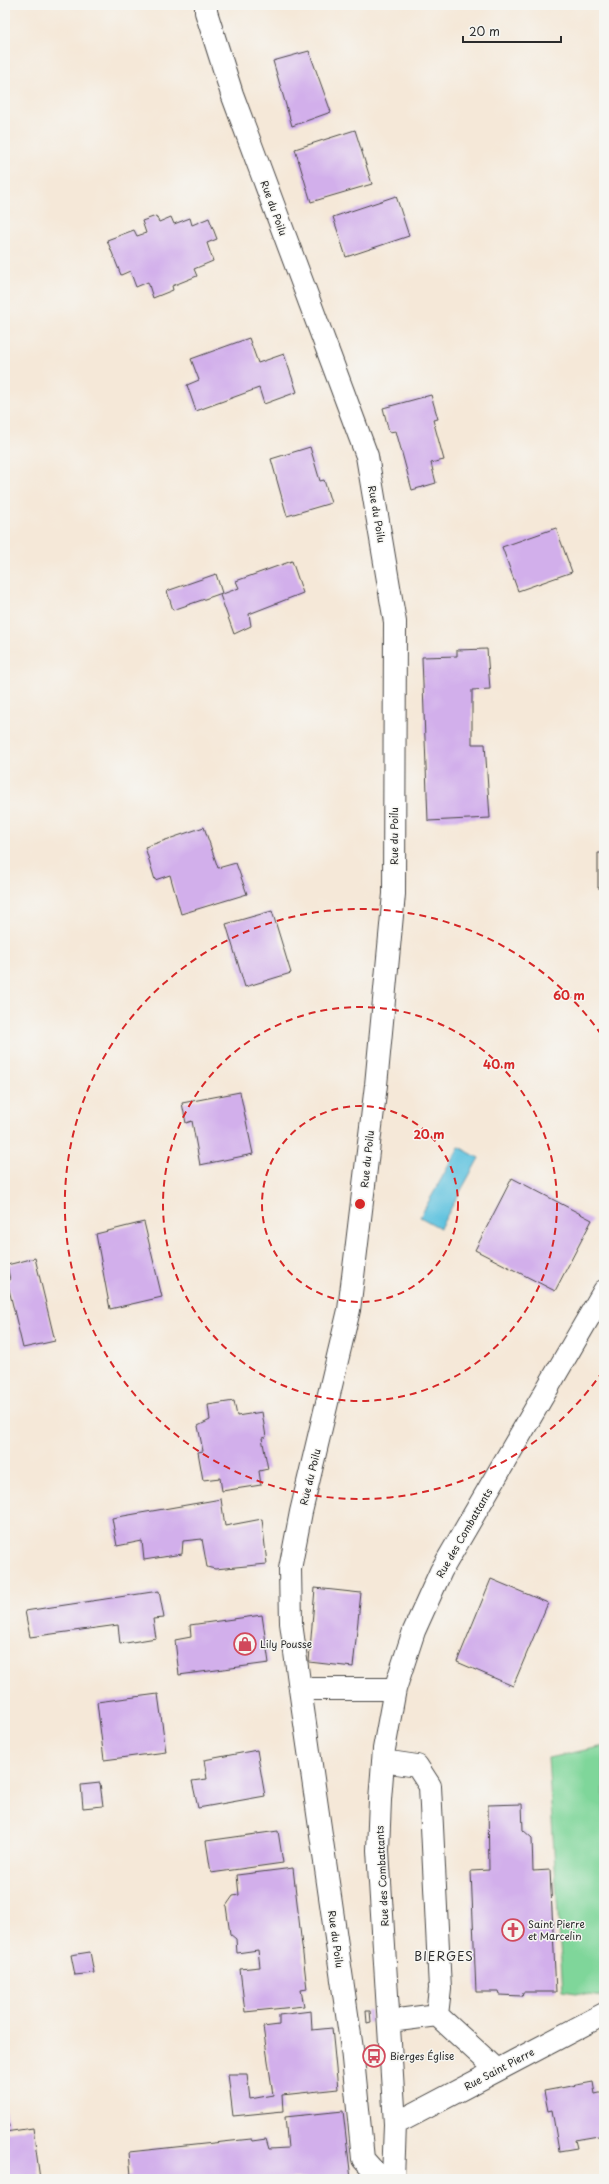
<svg xmlns="http://www.w3.org/2000/svg" width="609" height="2184" font-family="'Playpen Sans',sans-serif">
  <rect width="100%" height="100%" fill="#f6f6f2"/>
  <filter id="ink" filterUnits="userSpaceOnUse"><feTurbulence type="fractalNoise" baseFrequency=".025" numOctaves="2"/><feDisplacementMap in="SourceGraphic" scale="8" xChannelSelector="R" yChannelSelector="G"/><feConvolveMatrix kernelMatrix="1 2 1 2 8 2 1 2 1" color-interpolation-filters="sRGB"/></filter>
  <filter id="wash" filterUnits="userSpaceOnUse"><feTurbulence type="fractalNoise" baseFrequency=".012" numOctaves="4" result="noise"/><feDisplacementMap in="SourceGraphic" scale="16" xChannelSelector="R" yChannelSelector="G"/><feGaussianBlur stdDeviation="0.9" result="paint"/><feColorMatrix in="noise" values="0 0 0 0 0 0 0 0 0 0 0 0 0 0 0 0 0 1.4 0 .05"/><feComposite in="paint" operator="in"/></filter>
  <g filter="url(#wash)">
    <rect width="100%" height="100%" fill="#f5e8d8"/>
    <path fill="#7fd69a" stroke="#558062" d="M604 1746V1996L602 1997 563 1991 548 1758Z"/>
    <path fill="#61c3df" stroke="#467785" d="M459 1147 479 1158 440 1228 420 1217Z"/>
    <g id="blocks">
      <path fill="#d2afeb" d="M309 51 331 112 292 126 273 61Z
        M355 130 372 184 311 202 295 149Z
        M396 196 409 236 346 257 333 217Z
        M156 216 159 222 171 217 174 224 190 218 192 225 209 218 217 239 207 243 213 261 194 269 197 276 172 286 173 290 153 298 148 282 136 287 130 271 121 275 107 240 134 230 137 236 146 233 142 221Z
        M249 338 258 363 284 354 297 392 264 404 259 388 196 411 187 385 199 380 191 359Z
        M431 395 438 419 433 420 444 460 431 463 436 483 412 490 396 431 389 432 383 408Z
        M310 447 320 481 324 480 331 503 287 516 271 459Z
        M556 528 572 572 518 591 502 547Z
        M292 561 303 593 249 614 251 626 234 634 220 595 239 588 236 581Z
        M216 574 222 593 173 610 167 591Z
        M487 649 490 689 472 690V744H485L490 818 428 821 422 657 457 656V650Z
        M204 827 218 868 236 863 247 894 181 914 170 875 155 880 145 847Z
        M598 853H604V888H598Z
        M272 911 291 973 245 987 226 924Z
        M240 1092 253 1154 200 1165 192 1121 186 1123 182 1103Z
        M512 1178 592 1220 555 1291 475 1250Z
        M144 1222 162 1297 110 1309 96 1234Z
        M35 1258 55 1341 23 1348 7 1281 10 1280 7 1265Z
        M234 1401 237 1416 262 1412 266 1437 262 1438 268 1469 259 1471 261 1485 222 1491 220 1478 203 1480 198 1452 203 1451 198 1426 210 1420 208 1405Z
        M221 1499 225 1526 262 1519 267 1564 215 1569 207 1567 202 1539 183 1541 182 1554 144 1560 142 1541 117 1546 112 1518Z
        M491 1579 548 1603 513 1686 457 1662Z
        M315 1588 361 1593 353 1667 309 1662Z
        M159 1591 164 1618 153 1619 156 1638 120 1644 118 1625 30 1637 25 1611Z
        M262 1615 269 1663 179 1675 175 1640 191 1637 190 1625Z
        M158 1694 166 1752 104 1760 97 1702Z
        M257 1750 265 1796 198 1808 192 1781 207 1779 204 1760Z
        M100 1783 103 1806 83 1808 81 1785Z
        M522 1804 523 1830 532 1838 533 1871 550 1870 556 1992H523L522 1996 500 1995 499 1992H476L471 1871 489 1870 488 1805Z
        M278 1831 283 1863 211 1873 206 1841Z
        M293 1868 307 1989 301 1990 304 2006 245 2012 240 1969 260 1967 258 1950 237 1953 236 1939 230 1934 226 1906 233 1896 239 1895 237 1875Z
        M90 1952 94 1973 75 1975 71 1955Z
        M311 2011 312 2030 332 2028 338 2089 282 2095 283 2111 233 2116 228 2074H247L250 2099 273 2095 263 2027 279 2025V2015Z
        M366 2011H370L371 2022 367 2023Z
        M593 2082 595 2094 604 2092V2135L575 2140 577 2148 559 2151 552 2110 548 2111 544 2091Z
        M5 2110H6L9 2127H5Z
        M343 2111 351 2179H119L131 2176 129 2152 251 2139 252 2141 266 2139 269 2149 288 2148 285 2117Z
        M33 2128 40 2179H5V2132Z
        M416 2176 453 2178V2179H416Z"/>
    </g>
  </g>
  <g filter="url(#ink)">
    <use href="#blocks" fill-opacity="0" stroke="#494745" stroke-width="1"/>
    <g fill="none" stroke-linecap="round" stroke-linejoin="round">
      <g stroke="#494745" stroke-width="24">
        <path id="minor" d="M206 5V12L232 94 367 456 395 622 394 894 376 1085 349 1310 301 1512 290 1569 291 1623 300 1689H395
          M300 1689 352 2049 363 2159 379 2177 385 2179
          M383 1761 417 1766 430 1786 440 1989 437 2015 390 2021
          M437 2015 497 2070
          M395 2124 604 2014
          M393 2179 395 2124 378 1850 380 1800 384 1749 395 1689 414 1631 441 1571 604 1291"/>
      </g>
      <use href="#minor" stroke="#fff" stroke-width="22"/>
    </g>
  </g>
  <g fill="none" stroke="#d62828" stroke-width="2" stroke-dasharray="7 5">
    <circle cx="360" cy="1204" r="98"/>
    <circle cx="360" cy="1204" r="197"/>
    <path d="M603 1371A295 295 0 1 1 603 1037"/>
  </g>
  <defs>
    <g id="shop-ring" transform="scale(1.15)"><circle r="9.5" fill="#f6f6f2" stroke="#d1495b" stroke-width="1.5"/><path d="M-5-2.5h2.3a2.7 3.5 0 0 1 5.4 0H5L5.5 6h-11ZM-1.5-2.5h3a1.5 2.3 0 0 0-3 0Z" fill="#d1495b"/></g>
    <g id="church-ring" transform="scale(1.15)"><circle r="9.5" fill="#f6f6f2" stroke="#d1495b" stroke-width="1.5"/><path d="M-1.2-6h2.4v3.5h3.3v2.4h-3.3V6h-2.4V-.1h-3.3v-2.4h3.3Z" fill="#d1495b"/></g>
    <g id="bus-ring" transform="scale(1.15)"><circle r="9.5" fill="#f6f6f2" stroke="#d1495b" stroke-width="1.5"/><path d="M-5-6H5V4H4V6H2V4H-2V6H-4V4H-5ZM-3.5-4V0h7V-4ZM-3.5 1.2v1.5H-2V1.2ZM2 1.2v1.5H3.5V1.2Z" fill="#d1495b"/></g>
  </defs>
  <g fill-rule="evenodd">
    <use href="#shop-ring" x="245" y="1644"/>
    <use href="#church-ring" x="513" y="1930"/>
    <use href="#bus-ring" x="374" y="2056"/>
  </g>
  <g text-anchor="middle" stroke-width="3" stroke-linejoin="round" paint-order="stroke">
    <g font-size="10" fill="#2b2b2b" stroke="#f6f6f2">
      <text transform="translate(274 208) rotate(70)" y="4">Rue du Poilu</text>
      <text transform="translate(377 514) rotate(80)" y="4">Rue du Poilu</text>
      <text transform="translate(394 836) rotate(-90)" y="4">Rue du Poilu</text>
      <text transform="translate(367 1159) rotate(-84)" y="4">Rue du Poilu</text>
      <text transform="translate(310 1477) rotate(-76)" y="4">Rue du Poilu</text>
      <text transform="translate(464 1533) rotate(-60)" y="4">Rue des Combattants</text>
      <text transform="translate(382 1876) rotate(-93)" y="4">Rue des Combattants</text>
      <text transform="translate(336 1939) rotate(82)" y="4">Rue du Poilu</text>
      <text transform="translate(499 2069) rotate(-28)" y="4">Rue Saint Pierre</text>
    </g>
    <g font-size="10" fill="#2b2b2b" stroke="#f6f6f2" text-anchor="start">
      <text x="260" y="1648">Lily Pousse</text>
      <text x="528" y="1928">Saint Pierre<tspan x="528" dy="12">et Marcelin</tspan></text>
      <text x="390" y="2060">Bierges Église</text>
    </g>
    <g font-size="12" letter-spacing="1" fill="#2b2b2b" stroke="#f6f6f2">
      <text x="444" y="1961">BIERGES</text>
    </g>
  </g>
  <circle cx="360" cy="1204" r="6" fill="#d62828" stroke="#f6f6f2" stroke-width="2"/>
  <g font-size="12" text-anchor="middle" font-weight="bold" fill="#d62828" stroke="#f6f6f2" stroke-width="3" stroke-linejoin="round" paint-order="stroke">
    <text x="569" y="1000">60 m</text>
    <text x="499" y="1069">40 m</text>
    <text x="429" y="1139">20 m</text>
  </g>
  <rect width="609" height="2184" fill="none" stroke="#f6f6f2" stroke-width="20"/>
  <path d="M463 36v6h98v-6" fill="none" stroke="#2b2b2b" stroke-width="2"/>
  <text x="469" y="36" font-size="12" fill="#2b2b2b" stroke="#f6f6f2" stroke-width="3" paint-order="stroke">20 m</text>
</svg>
